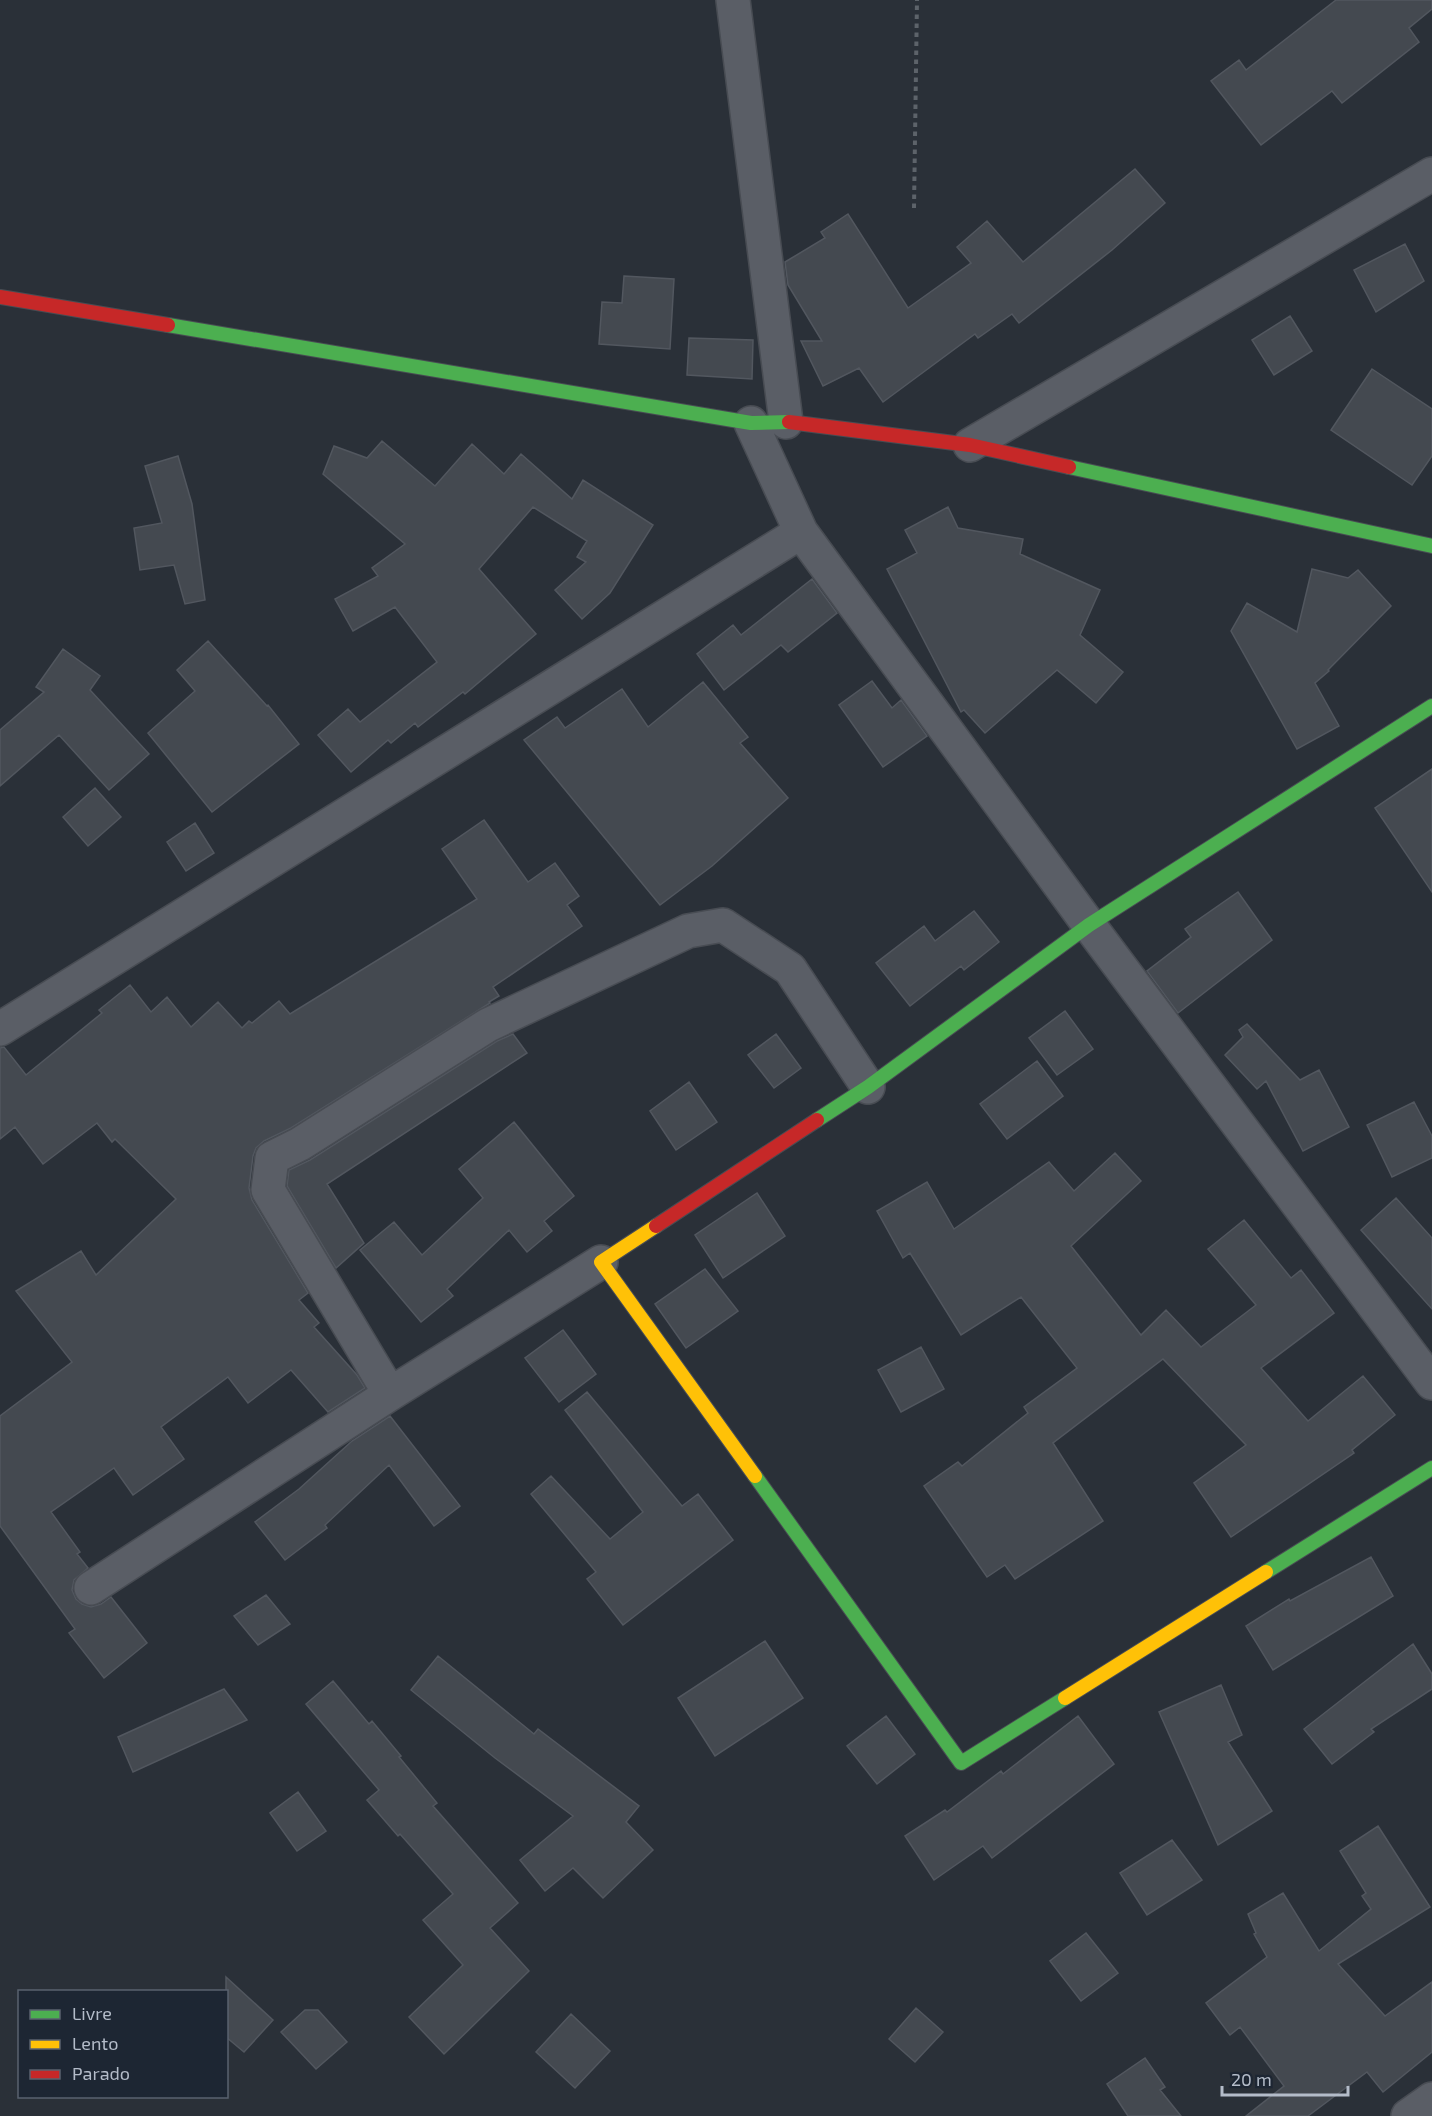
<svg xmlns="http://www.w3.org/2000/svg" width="1432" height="2116" font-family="'Exo 2',sans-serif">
  <rect width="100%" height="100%" fill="#2a3038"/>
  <path fill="#444950" stroke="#52575f" stroke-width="1.5" d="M1336 0H1432V9L1409 28 1419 42 1342 103 1332 91 1261 145 1211 81 1239 60 1246 70Z
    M1135 169 1165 203 1112 250 1019 323 1012 314 978 338 975 334 883 402 859 368 823 386 801 341H822L788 285 785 262 825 238 821 232 848 214 908 308 971 263 957 247 987 221 1023 262Z
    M1405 244 1424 281 1376 312 1354 270Z
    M624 276 674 279 670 349 599 344 602 302 622 303Z
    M1290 316 1312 351 1274 375 1252 340Z
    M689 338 753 340 752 379 687 375Z
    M1372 369 1432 409V456L1412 485 1331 430Z
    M382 441 435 486 472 444 504 474 521 454 572 499 583 480 653 525 610 593 582 619 555 590 586 562 577 557 587 541 533 507 479 569 536 634 465 694 463 692 418 727 415 723 391 743 388 740 351 772 318 735 348 709 360 722 437 662 395 607 353 631 335 599 378 576 372 568 405 544 323 474 334 446 367 458Z
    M178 456 192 504 205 600 185 604 174 565 140 570 134 528 162 523 145 466Z
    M948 507 958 528 1023 539 1020 554 1100 590 1080 635 1123 672 1096 703 1057 670 985 733 964 710 961 712 887 569 917 553 905 530Z
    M1312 569 1348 578 1358 570 1391 606 1328 670 1329 671 1315 683 1339 726 1297 749 1231 631 1247 603 1297 632Z
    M812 579 837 613 788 652 781 645 724 690 697 654 733 625 741 635Z
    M208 641 267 706 268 705 299 744 212 812 148 733 195 691 177 670Z
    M63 649 100 676 90 690 149 754 109 790 59 735 0 786V730L44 692 36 687Z
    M872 681 892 708 901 700 927 736 883 767 839 705Z
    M703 682 748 737 740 743 788 798 712 866 660 905 524 740 557 717 565 728 622 689 648 727Z
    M1432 769V892L1375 808Z
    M95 788 121 817 88 846 63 817Z
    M484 820 528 882 555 863 579 896 567 905 582 926 493 987 499 996 489 1002 490 1003 291 1128 264 1141 256 1148 253 1156 249 1188 252 1200 308 1293 299 1300 319 1323 314 1327 357 1375 365 1388 328 1412 291 1370 248 1403 228 1377 161 1427 184 1459 133 1495 114 1468 51 1512 80 1552 77 1554 88 1568 74 1580 72 1590 76 1599 82 1604 91 1607 101 1604 111 1597 147 1643 104 1678 69 1633 75 1629 0 1526V1416L72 1362 16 1291 81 1251 96 1275 176 1199 115 1139 112 1142 97 1123 43 1164 15 1127 0 1139V1048L4 1047 26 1075 102 1013 99 1010 130 985 151 1012 167 997 191 1027 218 1002 242 1028 249 1021 252 1023 279 1001 290 1014 477 899 442 849Z
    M195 823 214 853 186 871 167 842Z
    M1238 892 1272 940 1178 1013 1147 971 1191 937 1185 929Z
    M974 911 999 942 964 970 961 966 910 1006 876 963 924 926 935 941Z
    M1065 1011 1093 1049 1057 1075 1029 1038Z
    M1247 1024 1300 1080 1319 1070 1349 1127 1303 1151 1266 1081 1257 1089 1225 1055 1243 1037 1239 1030Z
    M513 1034 527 1053 327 1184 364 1243 336 1268 287 1186 289 1170 310 1160 497 1041Z
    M776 1034 801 1068 774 1088 748 1055Z
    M1037 1061 1063 1096 1007 1139 980 1104Z
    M689 1082 717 1122 676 1150 650 1111Z
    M1414 1102 1432 1136V1158L1392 1177 1367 1125Z
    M514 1122 574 1196 544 1221 552 1231 527 1252 509 1230 447 1289 453 1296 421 1322 360 1250 394 1222 422 1255 483 1198 459 1169Z
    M1115 1153 1141 1181 1071 1246 1141 1335 1166 1310 1201 1347 1256 1305 1208 1249 1244 1220 1291 1278 1301 1270 1334 1313 1261 1368 1308 1421 1363 1376 1395 1415 1352 1450 1354 1453 1231 1537 1194 1483 1246 1445 1163 1359 1053 1443 1103 1521 1015 1579 1005 1565 987 1577 924 1486 958 1462 962 1466 1028 1413 1024 1407 1077 1368 1021 1297 961 1335 910 1253 903 1258 877 1211 927 1182 954 1229 1049 1162 1074 1191Z
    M757 1193 785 1236 723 1278 695 1235Z
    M1396 1198 1432 1238V1309L1361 1230Z
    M705 1269 738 1311 686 1348 655 1304Z
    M563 1330 596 1374 559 1402 525 1358Z
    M921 1347 944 1389 901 1412 878 1370Z
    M587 1392 682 1506 698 1494 733 1540 623 1625 587 1579 596 1572 531 1494 551 1476 610 1539 643 1512 565 1410Z
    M390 1416 460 1506 434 1526 389 1465 325 1525 327 1528 285 1560 255 1522 299 1489 352 1441Z
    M1371 1557 1393 1596 1273 1670 1246 1626 1289 1599 1290 1601Z
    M266 1595 290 1624 258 1645 234 1616Z
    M765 1641 803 1698 715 1756 678 1698Z
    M1413 1644 1432 1674V1689L1371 1729 1374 1732 1332 1764 1304 1729Z
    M438 1656 534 1734 538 1729 639 1806 626 1822 653 1850 603 1898 573 1868 545 1891 520 1860 573 1816 495 1758 411 1690Z
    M333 1681 369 1724 372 1721 401 1756 399 1757 437 1803 433 1806 518 1903 490 1928 529 1971 444 2054 409 2017 463 1965 423 1920 453 1894 400 1834 398 1836 367 1800 379 1790 306 1704Z
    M1221 1685 1242 1735 1228 1742 1272 1811 1218 1845 1159 1712Z
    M224 1689 247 1720 133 1772 118 1737Z
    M886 1716 915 1754 877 1784 847 1746Z
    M1078 1716 1114 1764 992 1858 983 1846 934 1880 905 1836 945 1810 947 1812 1001 1771 1003 1774Z
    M298 1792 326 1831 297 1851 270 1813Z
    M1378 1826 1430 1907 1338 1964 1385 2016 1432 1982V2052L1383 2092 1367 2072 1308 2116H1246L1284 2086 1240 2027 1230 2035 1206 2003 1267 1957 1254 1934 1256 1933 1248 1914 1283 1893 1319 1951 1371 1909 1362 1896 1366 1893 1340 1851Z
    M1172 1840 1202 1880 1147 1915 1120 1873Z
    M1086 1933 1118 1973 1081 2001 1050 1961Z
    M226 1977 273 2020 244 2052 226 2037Z
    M916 2008 943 2032 915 2062 889 2039Z
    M305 2010H318L347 2042 316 2069 281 2032Z
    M571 2014 610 2051 575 2088 536 2052Z
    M1145 2058 1165 2087 1160 2090 1181 2116H1128L1107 2084Z"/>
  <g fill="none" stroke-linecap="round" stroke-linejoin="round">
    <g stroke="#484c53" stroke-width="36">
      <path id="street" d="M733 0 786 422
        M751 423 801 532 1089 925 1432 1383
        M970 445 1432 174
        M0 1029 801 532
        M390 1394 268 1190 272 1158 300 1144 488 1025 688 931 723 925 790 969 868 1087
        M91 1588 390 1394 601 1262
        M1408 2116 1432 2099"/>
    </g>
    <g stroke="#484c53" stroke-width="16">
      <path id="fast" d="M168 325 751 423 789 422
        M1069 467 1432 546
        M817 1120 868 1087 1089 925 1432 706
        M755 1476 961 1763 1065 1698
        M1266 1572 1432 1468"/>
    </g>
    <g stroke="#484c53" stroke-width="16">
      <path id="slow" d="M656 1226 601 1262 755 1476
        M1065 1698 1266 1572"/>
    </g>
    <g stroke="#484c53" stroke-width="16">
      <path id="jam" d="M0 297 168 325
        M789 422 970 445 1069 467
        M656 1226 817 1120"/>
    </g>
    <path stroke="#5d636a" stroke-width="4" stroke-dasharray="4.5 4.5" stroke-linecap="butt" d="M914 208 917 0"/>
    <use href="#street" stroke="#5a5e66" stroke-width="33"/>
    <use href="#fast" stroke="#4caf50" stroke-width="14"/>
    <use href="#slow" stroke="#ffc107" stroke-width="14"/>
    <use href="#jam" stroke="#c62828" stroke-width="14"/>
  </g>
  <rect x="18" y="1990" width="210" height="108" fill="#1d2633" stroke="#59626f" stroke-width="1.5"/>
  <rect x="30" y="2010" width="30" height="9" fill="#4caf50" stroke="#59626f" stroke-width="1.5"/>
  <text x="72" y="2020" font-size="18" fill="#b4bcc9">Livre</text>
  <rect x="30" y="2040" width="30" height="9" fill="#ffc107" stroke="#59626f" stroke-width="1.5"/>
  <text x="72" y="2050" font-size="18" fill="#b4bcc9">Lento</text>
  <rect x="30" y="2070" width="30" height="9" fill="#c62828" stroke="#59626f" stroke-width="1.5"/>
  <text x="72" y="2080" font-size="18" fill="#b4bcc9">Parado</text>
  <path d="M1222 2086v9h126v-9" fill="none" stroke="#b4bcc9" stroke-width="3"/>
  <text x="1231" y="2086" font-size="18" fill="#b4bcc9" stroke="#1d2633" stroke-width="4.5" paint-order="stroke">20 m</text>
</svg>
